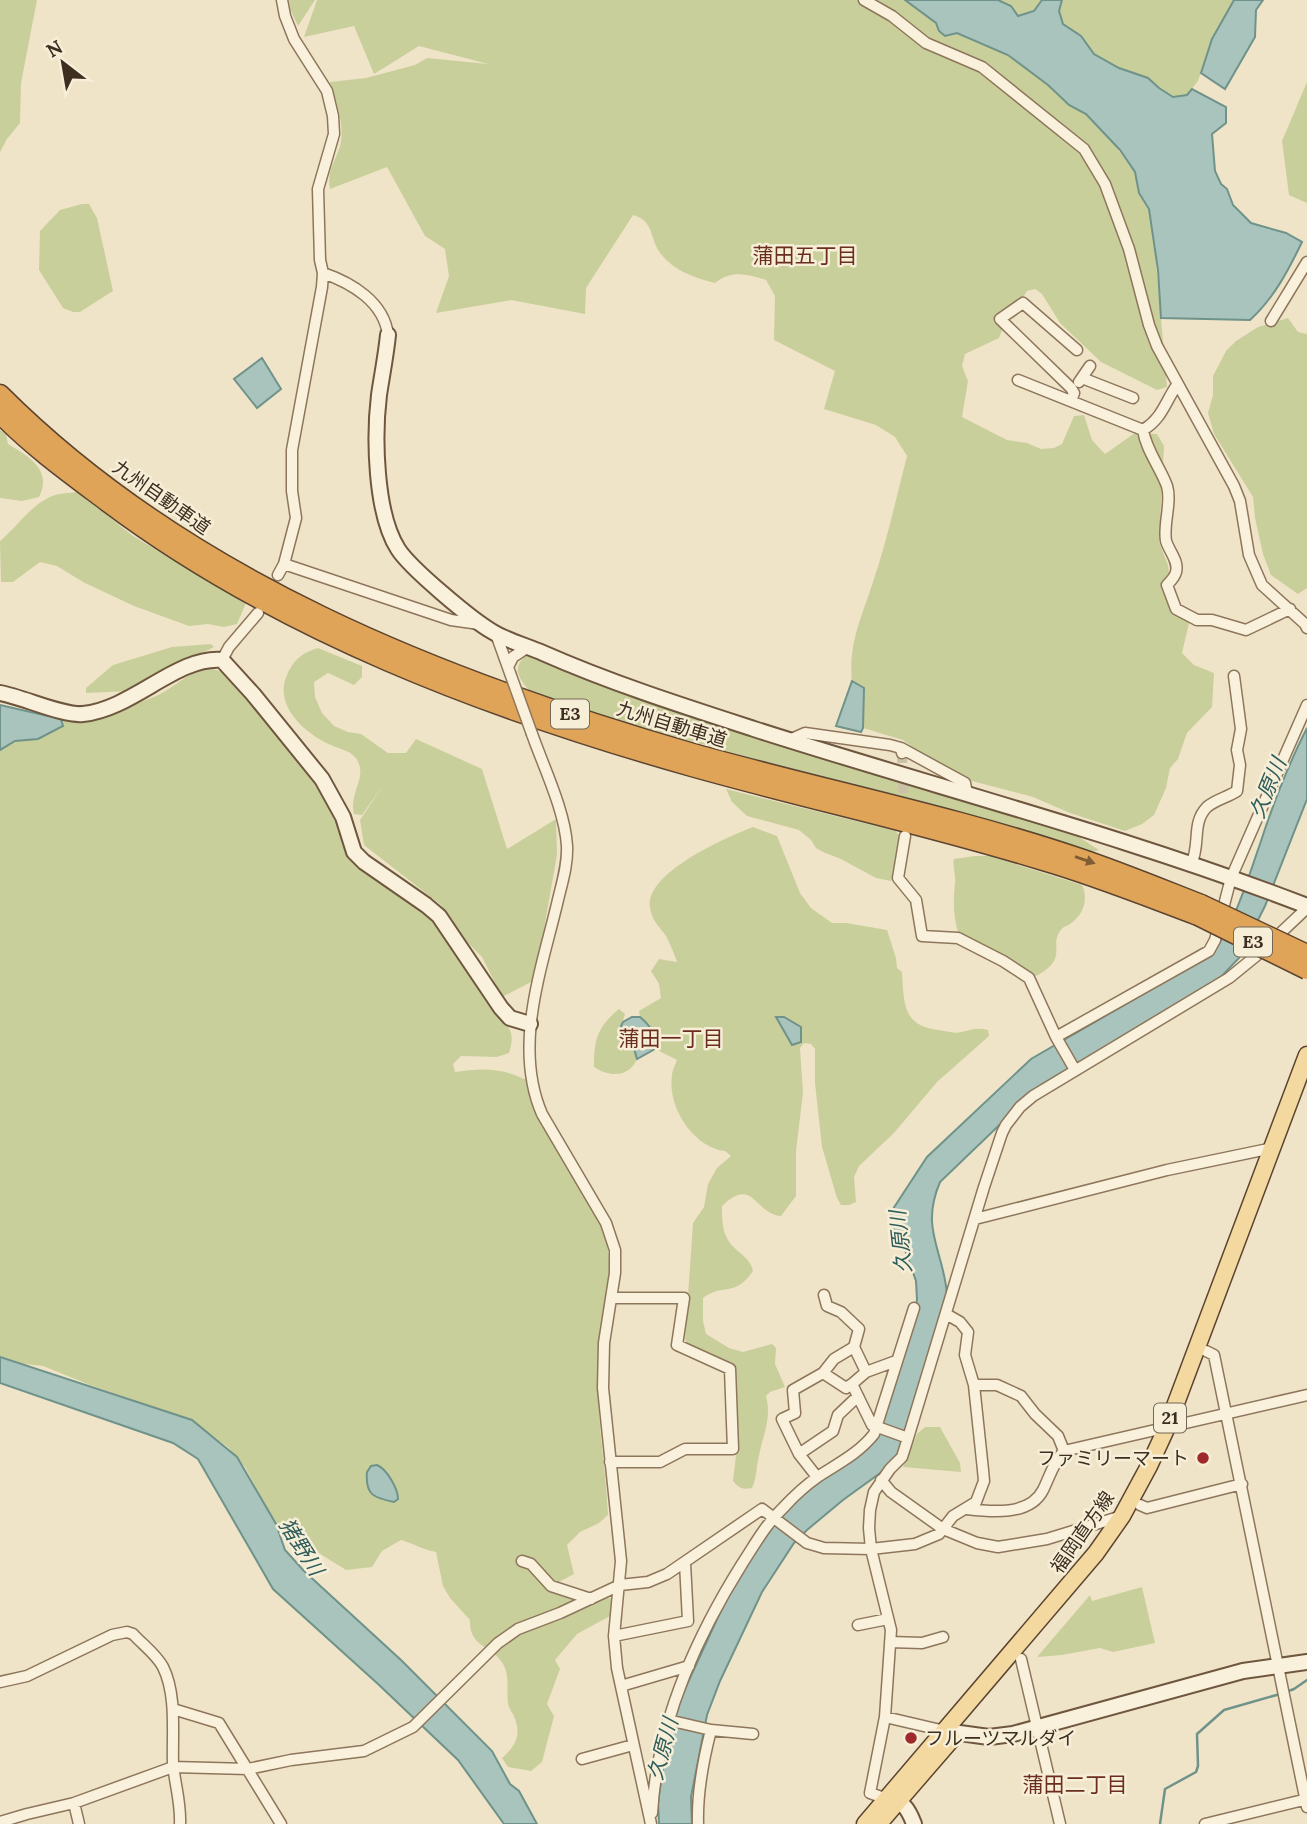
<svg xmlns="http://www.w3.org/2000/svg" width="1307" height="1824" font-family="Lora,'Noto Sans JP',serif">
  <rect width="100%" height="100%" fill="#f0e4c8"/>
  <path fill="#c9cf9b" d="M0 0H37L21 83 20 123 7 139 0 152Z
    M289 0H315L298 26 290 9Z
    M317 0H905L936 23 939 31 957 33 1008 55 1048 85 1069 105 1086 114 1099 125 1135 172 1139 193 1149 209 1153 227 1167 387 1157 390 1101 362 1060 323 1042 294 1035 289 1027 291 1022 299 996 318 1002 330 999 338 965 354 962 366 968 381 962 417 1007 440 1027 443 1041 449 1054 448 1062 444 1074 416 1084 415 1092 440 1105 454 1135 433 1157 434 1164 446 1159 542 1168 565 1171 589 1176 605 1189 623 1182 653 1194 665 1214 673 1212 707 1187 733 1178 759 1170 768 1166 788 1154 815 1142 824 1125 831 1070 813 1033 797 949 775 903 740 863 728 864 688 852 681C848 644 862 616 873 582 887 541 896 498 907 456L895 437 876 425 824 409 835 371 774 340 775 296 766 280C746 274 732 270 715 283 695 278 674 271 661 254 649 239 655 221 633 215L586 288 585 314 511 300 436 313 449 276 445 249 425 236 387 167 330 189C326 168 337 161 341 142 344 123 336 100 330 82L366 78 415 65 427 58 488 64 419 46 374 74 354 26 304 37Z
    M998 0H1042L1034 11 1018 16 1011 6Z
    M1062 0H1234L1212 39 1198 81 1187 95 1173 97 1159 88 1148 78 1119 69 1094 54 1081 36 1063 25 1059 11Z
    M1307 82V203L1289 195 1282 141Z
    M82 204H89L97 218 113 291 80 312H73L63 308 39 270 40 231 60 210Z
    M1288 318 1298 332 1307 334V588L1298 594 1271 575 1263 554 1255 518 1253 497 1214 434 1208 413 1213 395V376L1226 351 1236 341 1258 327Z
    M0 430 6 434 8 444C28 456 53 470 39 497L22 501 0 498Z
    M78 492 133 536 246 603 237 624 224 627 208 624 189 626 134 606 83 582 57 566 40 562 13 582H1L0 541C17 527 29 507 50 497 57 493 70 493 78 492Z
    M211 644 214 647 130 691 86 693V688L113 665 172 647Z
    M318 648 362 666V677L354 685 328 673 314 682 315 697 322 713 334 726 348 732 361 734 388 753H406L416 739 482 769 507 849 556 819 557 855 535 980 502 997 482 957 458 933 441 905 364 845 360 820 384 784 362 815 354 814C348 792 370 776 355 757 349 750 339 749 331 745 305 734 273 705 287 675 294 659 302 653 318 648Z
    M528 654 630 696 1033 819 1074 834 1099 850 1092 852 975 817 821 778 599 715 529 690C517 677 512 666 528 654Z
    M209 668 230 674 324 791 333 807 347 844 429 909 498 1015C511 1029 515 1033 509 1053L497 1057 461 1056 453 1064 455 1072C483 1068 501 1068 527 1080L530 1099 604 1231C618 1279 600 1326 598 1375 597 1421 606 1468 608 1515L599 1523 580 1532 567 1545 574 1574 557 1583 612 1599 610 1616 577 1634 555 1660 560 1669 547 1704 554 1716 542 1762 531 1771 508 1767 502 1758C517 1745 522 1733 513 1714 511 1711 509 1708 508 1704 506 1690 511 1674 501 1661 490 1645 469 1647 470 1620L450 1598 443 1586 436 1552C421 1549 415 1544 401 1540L382 1551 372 1567 346 1570 277 1527 245 1467 229 1448 192 1420 90 1385 43 1366 24 1364 0 1357V750L15 741 38 738 63 726 61 719C94 720 125 709 156 696 174 688 189 671 209 668Z
    M726 789 896 831 899 836 891 881 876 878 841 859 823 852 816 848 811 840 799 830 747 816 732 802Z
    M753 827 777 836 800 893 811 908 832 923H846L887 930 896 958 897 968 902 972C904 1003 902 1026 939 1030 946 1031 954 1034 961 1032 972 1030 976 1027 988 1030L989 1036 937 1082 894 1133 859 1166 854 1177 856 1202 849 1205H841L837 1198 822 1147 815 1083V1049L811 1044 804 1043 800 1048 803 1093 796 1151V1196L781 1216C753 1213 754 1176 722 1206 722 1218 722 1230 728 1240 735 1252 751 1257 753 1271 735 1298 722 1283 703 1298V1321L706 1334 729 1348 743 1352 772 1344 776 1348 775 1364 785 1387 770 1392 766 1396C772 1419 763 1434 759 1456 756 1467 757 1478 752 1488 742 1490 739 1488 733 1481L738 1438 730 1365 688 1345 685 1339 693 1223 704 1207 708 1184 717 1168 731 1156 725 1151C694 1148 667 1107 672 1076 672 1071 675 1065 677 1060L655 1049C655 1034 652 1027 640 1017L639 1011 661 998 659 984 651 971 659 959 677 962C674 953 670 944 666 936 659 926 652 921 650 908 644 873 727 837 753 827Z
    M975 856H990L1082 885C1089 899 1083 916 1070 924 1064 928 1065 925 1061 930 1048 945 1070 958 1036 976L1030 974 959 935C953 917 953 901 955 883 956 874 952 867 954 859Z
    M619 1009 625 1014 621 1026 633 1045 637 1059C629 1078 609 1077 594 1067 594 1040 597 1027 619 1009Z
    M925 1427H940L960 1463 961 1472 903 1467 917 1434Z
    M1142 1587 1155 1643 1113 1652 1100 1648 1062 1655 1037 1657 1090 1595 1092 1601Z"/>
  <path fill="#a9c4bc" stroke="#6f938a" stroke-width="2" d="M905 0H998L1011 6 1018 16 1034 11 1042 0H1062L1059 11 1063 24 1081 36 1094 54 1119 68 1148 78 1159 88 1173 97 1187 95 1192 89 1226 107V123L1212 134 1215 171 1221 184 1227 189 1233 205 1251 223 1286 233 1302 242C1288 271 1274 298 1250 320L1161 318 1158 270 1149 209 1139 193 1135 172 1120 150 1086 114 1069 105 1048 85 1008 55 957 33 945 36 939 31 936 23Z
    M1234 0H1263L1256 10 1255 37 1225 89 1201 73 1212 39Z
    M262 358 281 389 257 408 234 379Z
    M852 681 864 688 863 728 861 732 836 726Z
    M0 705 61 719 63 726 38 739 15 741 0 750Z
    M1307 728V799L1265 906 1239 958 1219 979 1041 1085 940 1182C920 1229 943 1249 947 1294L911 1424 894 1463 843 1500 807 1530 794 1543 762 1592 720 1681 707 1715 691 1797 692 1824H659L658 1803 668 1729 684 1691 735 1580 769 1527 796 1498 826 1475 851 1461 883 1418 917 1300 916 1281 905 1250 892 1226 891 1212 927 1157 1031 1059 1212 954C1235 923 1247 881 1260 844 1273 804 1288 765 1307 728Z
    M632 1017H640C652 1027 655 1034 655 1049L637 1059 633 1045 621 1026 623 1022Z
    M776 1017H784L801 1027V1042L792 1045Z
    M0 1357 192 1420 237 1457 276 1524 285 1550 304 1571 401 1660 492 1751 510 1784 519 1791 537 1824H504L458 1760 378 1684 273 1589 198 1459 173 1443 0 1383Z
    M377 1465C387 1469 398 1489 398 1499L394 1502C374 1498 365 1495 367 1472L371 1466Z"/>
  <g fill="none" stroke-linecap="round" stroke-linejoin="round">
    <path stroke="#6f938a" stroke-width="2.5" d="M1286 1692 1294 1689 1307 1680
      M1160 1824 1165 1789 1196 1772 1198 1766 1197 1734 1224 1710 1280 1694"/>
    <path stroke="#ccc0a6" stroke-width="10" stroke-dasharray="10 5" stroke-linecap="butt" d="M902 753 904 811"/>
    <g stroke="#8d765c" stroke-width="13">
      <path id="street" d="M864 0 892 16 926 43 982 67 1084 149 1105 184 1129 249 1149 325 1157 346 1234 486 1240 501 1249 555 1262 585 1305 624 1307 628
        M323 273C352 283 384 302 388 335
        M1271 321 1307 262
        M1082 378 1133 398
        M1018 380 1143 430C1162 419 1165 402 1177 385
        M1079 382 1090 366
        M1071 401 1074 393 1071 388 1000 319 1023 303 1077 350
        M1143 430C1146 450 1160 467 1167 486 1172 502 1163 524 1166 541 1169 551 1179 561 1176 572 1175 577 1171 581 1167 585L1176 609 1197 620H1212L1246 630 1290 609
        M284 564 451 620 479 624
        M278 575 284 564 296 518 292 491V450L322 287 323 273 320 260 318 189 334 134 333 116 327 91 294 39 285 16 282 0
        M496 634 510 673
        M222 660 229 647 258 613
        M508 667 513 657 528 647
        M532 734C544 768 565 811 567 846 568 866 561 886 557 904 541 971 513 1047 542 1114L606 1223 615 1250V1273L604 1343 603 1388 621 1561 614 1636 617 1668 651 1824
        M789 740 805 733 890 745 901 748 902 753
        M901 748 965 783 967 793
        M905 836 898 878 916 900 922 936 958 938 1003 961 1029 978 1056 1037 1075 1070
        M1191 864C1201 845 1191 823 1207 807 1215 800 1228 797 1237 791L1240 765 1237 750 1241 729 1234 676
        M1056 1037 1209 951 1215 940 1231 878 1307 705
        M975 1219 1167 1170 1273 1148
        M824 1295 827 1306 841 1312 859 1329 854 1347
        M1206 1351 1214 1355 1307 1807
        M823 1373 834 1359 854 1347 866 1372
        M852 1384 866 1372 896 1361
        M974 1385H997L1021 1396 1035 1414 1058 1436 1064 1451
        M799 1454 833 1431 838 1415 858 1396
        M610 1462H660L685 1449H733L730 1369 677 1345 684 1298H611
        M817 1477 799 1454 782 1419 795 1413 793 1390 823 1373 846 1388 852 1384 872 1425 908 1438
        M881 1480 891 1492 943 1529 977 1543 998 1547 1047 1539 1122 1516
        M1140 1505 1147 1508 1242 1484
        M967 1509C991 1512 1030 1516 1043 1490 1050 1476 1053 1463 1064 1451L1307 1395
        M522 1561 531 1564 551 1586 591 1599
        M858 1625 888 1619
        M614 1636 688 1621 685 1563
        M890 1642 922 1643 943 1637
        M1021 1659 1060 1824
        M0 1682 27 1676 112 1635 127 1632 133 1634C142 1644 157 1655 163 1667 177 1695 172 1734 173 1764 175 1785 181 1803 180 1824
        M621 1686 689 1666
        M173 1709 219 1723 281 1824
        M885 1717 945 1731
        M668 1720 711 1730
        M582 1759 633 1745
        M887 1799 870 1793 885 1717 891 1630 871 1549 869 1528 870 1510 874 1492 890 1469 902 1457 908 1438 984 1187 1002 1133 1006 1125 1020 1107 1033 1096 1229 978 1256 956 1307 908
        M74 1803 79 1824
        M652 1813C657 1724 695 1639 742 1564 755 1544 766 1524 783 1508 794 1496 806 1485 819 1476 839 1463 859 1453 874 1434L914 1308
        M0 1822 27 1814 74 1803 173 1767 248 1769 291 1760 364 1751 413 1727 498 1643 518 1629 560 1613 620 1585 648 1582 667 1574 762 1509 807 1543 824 1548 871 1549 915 1544 939 1534 953 1516 976 1502 984 1481 983 1470 974 1385 965 1355 968 1332 960 1322 946 1314
        M698 1824C697 1792 703 1761 711 1730L753 1734
        M1205 1824 1307 1799"/>
    </g>
    <g stroke="#6f573f" stroke-width="18">
      <path id="secondary" d="M388 335C386 355 382 375 379 395 374 436 375 513 398 549 410 568 472 620 493 632 508 641 527 646 543 653 611 683 683 706 754 729 938 788 1126 836 1307 906
        M0 693C23 697 63 716 83 714 133 709 177 656 222 660L253 694 322 779 343 817 354 852 364 862 426 905 439 916 501 1008 510 1018 530 1024
        M945 1731 989 1737 1013 1734 1243 1671 1307 1662
        M887 1799C904 1802 908 1808 914 1824"/>
    </g>
    <g stroke="#5b4430" stroke-width="19">
      <path id="primary" d="M882 1820 952 1739
        M865 1824 1096 1553 1122 1516 1149 1466 1167 1427 1307 1055"/>
    </g>
    <g stroke="#5b4430" stroke-width="21">
      <path id="highway" d="M0 394C187 581 444 681 693 753 821 789 952 815 1077 857 1119 871 1160 888 1201 904
        M0 414C32 447 71 475 107 502 279 631 487 709 692 767 809 800 927 825 1043 861 1095 876 1147 897 1198 916"/>
    </g>
    <use href="#street" stroke="#faf1dc" stroke-width="10"/>
    <use href="#secondary" stroke="#faf1dc" stroke-width="14"/>
    <use href="#primary" stroke="#f3d9a0" stroke-width="16"/>
    <use href="#highway" stroke="#e0a458" stroke-width="18"/>
    <g stroke="#8d765c" stroke-width="13" stroke-linecap="butt">
      <path id="street-bridge" d="M510 673 532 734"/>
    </g>
    <g stroke="#5b4430" stroke-width="21" stroke-linecap="butt">
      <path id="highway-bridge" d="M1201 904 1307 954
        M1198 916 1307 970"/>
    </g>
    <use href="#street-bridge" stroke="#faf1dc" stroke-width="10"/>
    <use href="#highway-bridge" stroke="#e0a458" stroke-width="18"/>
  </g>
  <defs><path id="oneway-solid" d="M-6-.8H1V-3.2L6.5 0L1 3.2V.8H-6Z" transform="scale(1.75)"/></defs>
  <use fill="#7e5d36" href="#oneway-solid" transform="translate(1085 860) rotate(19)"/>
  <g fill="#9e2a2b" stroke="#f7eed8" stroke-width="2.5">
    <circle cx="1203" cy="1458" r="7"/>
    <circle cx="911" cy="1738" r="7"/>
  </g>
  <g text-anchor="middle" stroke-width="5" stroke-linejoin="round" paint-order="stroke">
    <g fill="#f7eed8" stroke="#756857" stroke-width="2">
      <rect x="551" y="699.5" width="38" height="29" rx="5"/>
      <rect x="1234" y="927.5" width="38" height="29" rx="5"/>
      <rect x="1154" y="1403.5" width="32" height="29" rx="5"/>
    </g>
    <g font-size="18" font-weight="bold" fill="#3d2e20">
      <text x="570" y="720">E3</text>
      <text x="1253" y="948">E3</text>
      <text x="1170" y="1424">21</text>
    </g>
    <g font-size="19" fill="#3d2e20" stroke="#f7eed8">
      <text transform="translate(162 497) rotate(35)" y="7">九州自動車道</text>
      <text transform="translate(672 724) rotate(17)" y="7">九州自動車道</text>
      <text transform="translate(1082 1532) rotate(-55)" y="7">福岡直方線</text>
    </g>
    <g font-size="19" fill="#3d2e20" stroke="#f7eed8" text-anchor="end">
      <text x="1189" y="1465">ファミリーマート</text>
      <text x="925" y="1745" text-anchor="start">フルーツマルダイ</text>
    </g>
    <g font-size="21" fill="#6b2e1e" stroke="#f7eed8">
      <text x="805" y="263">蒲田五丁目</text>
      <text x="671" y="1046">蒲田一丁目</text>
      <text x="1075" y="1792">蒲田二丁目</text>
    </g>
    <g font-size="21" font-style="italic" fill="#2f5d5a" stroke="#f7eed8">
      <text transform="translate(1268 788) rotate(-68)" y="7">久原川</text>
      <text transform="translate(901 1242) rotate(-96)" y="7">久原川</text>
      <text transform="translate(301 1547) rotate(58)" y="7">猪野川</text>
      <text transform="translate(663 1749) rotate(-75)" y="7">久原川</text>
    </g>
  </g>
  <g transform="translate(63 63) rotate(329)" stroke="#f7eed8" stroke-width="5" paint-order="stroke">
  <path d="M0-5L12 26L0 18L-12 26Z" fill="#3d2e20"/>
  <text y="-10" font-size="19" font-weight="bold" text-anchor="middle" fill="#3d2e20">N</text>
  </g>
</svg>
